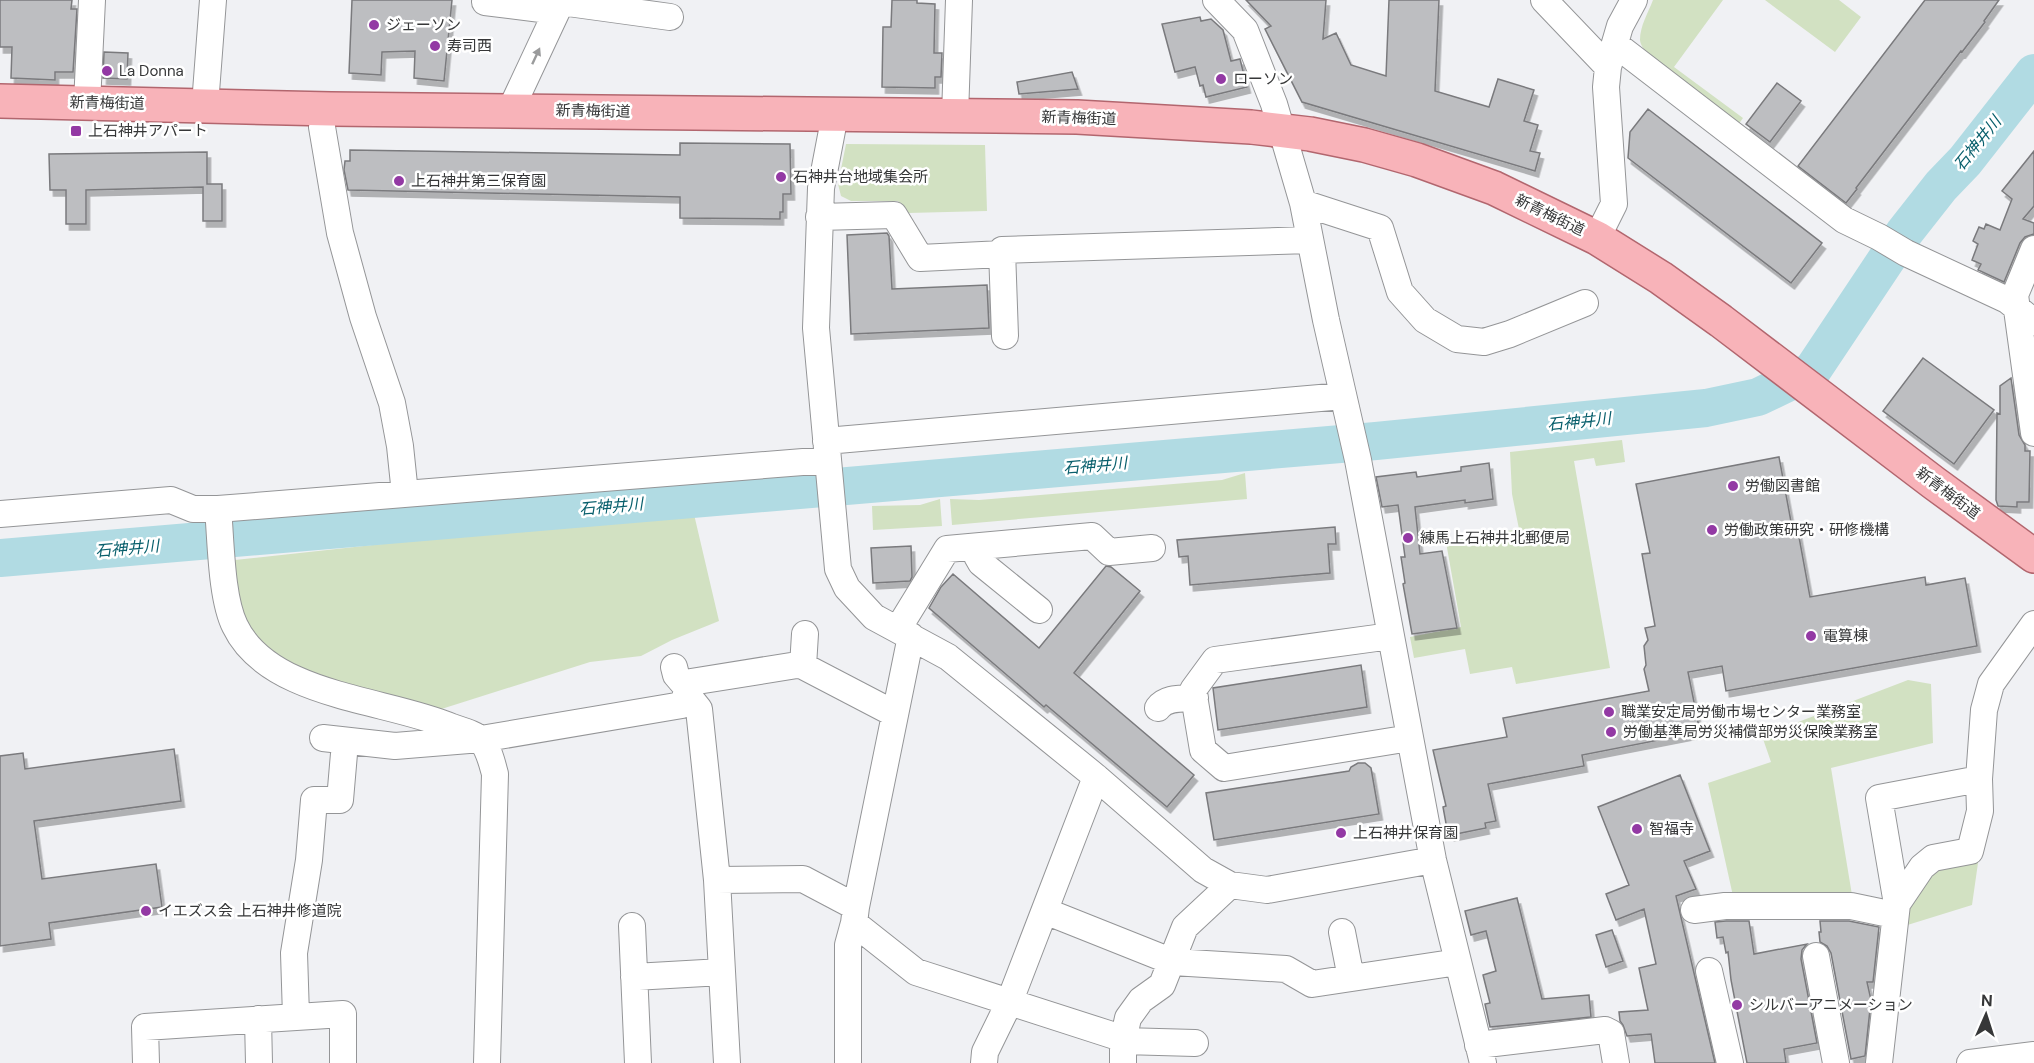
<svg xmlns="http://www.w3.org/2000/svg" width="2034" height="1063" font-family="'DM Sans','Noto Sans JP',sans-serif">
  <defs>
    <filter id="shadow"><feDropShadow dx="3.5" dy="6" stdDeviation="0" flood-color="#0004"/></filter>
  </defs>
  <rect width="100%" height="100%" fill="#f0f1f4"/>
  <path fill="#d2e1c2" d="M1653 0H1723L1674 67 1743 118 1738 125C1719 111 1641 61 1640 40 1640 26 1648 13 1653 0Z
    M1765 0H1839L1861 17 1835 52Z
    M846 144 985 145 987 211 908 213 898 201H851L841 196 838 184Z
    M1622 440 1625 462 1596 466 1594 458 1574 461 1610 668 1516 684 1512 667 1470 674 1465 649 1414 658 1410 637 1461 627 1446 542 1519 529 1512 494 1510 452Z
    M1245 473 1247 499 952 525 950 499 979 500 1222 480Z
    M940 499 942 526 873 530 872 506 920 505Z
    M693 510 719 621 672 640 641 656 590 662 432 712 304 670 282 660 266 648 245 619 239 604 234 573 235 560Z
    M1908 680 1931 684 1933 743 1831 768 1852 895 1733 896 1708 783 1771 762 1762 736Z
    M1979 856 1972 905 1901 927 1925 872Z"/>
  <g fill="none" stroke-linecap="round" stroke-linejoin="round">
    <path stroke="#b1dbe3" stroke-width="38" d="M0 558 1376 441 1706 408 1758 397 1812 371 1904 233 1941 186 1965 161 2034 73"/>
  </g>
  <path fill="#bdbec1" stroke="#7a7a7d" stroke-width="1.5" filter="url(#shadow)" d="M0 0H72L71 9H77L73 72H55V80L11 78 12 47H0Z
    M352 0H452L444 81 414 78 415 51 382 52 381 75 349 73Z
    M892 0H917V3L935 4 934 53H942L941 77H935V88L882 87 883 27H891Z
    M1246 0H1326L1323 39 1336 33 1351 65 1386 76 1389 0H1439L1435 91 1489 107 1498 79 1534 90 1524 121 1538 125 1530 151 1540 153 1535 171 1302 102 1265 29 1271 26Z
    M1925 0H1999L1984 21 1985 22 1962 52 1961 51 1856 188 1857 189 1846 203 1798 166Z
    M1200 17 1201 21 1211 19 1223 30 1231 61 1240 59 1247 87 1206 97 1203 85 1200 86 1195 67 1175 72 1162 24Z
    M104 52 128 53 127 79 103 78Z
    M1072 72 1078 89 1019 94 1017 82Z
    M1777 83 1801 101 1770 142 1746 124Z
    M1648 109 1822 243 1791 283 1628 158 1630 132Z
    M680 143 790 144 791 194H783V212H780V219L680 218V197L348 190 344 170 345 161H350V150L680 155Z
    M2034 151V206L2023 219 2034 223V234L2025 237 2020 243 2004 282 1978 270 1981 264 1972 260 1978 244 1973 241 1979 227 1984 229 1986 224 2000 230 2012 199 2002 191Z
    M207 152V184H222V221H203V187L86 190V224H66V190H50L49 154Z
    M887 233 889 236 892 289 987 285 989 328 851 334 847 235Z
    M1923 358 1994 410 1954 464 1883 411Z
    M2011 378 2019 435 2025 445V451H2030L2029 502H2017V507L1998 506 1996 500 1997 413 2000 414V386Z
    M1779 457 1792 527 1797 526 1810 597 1925 577 1926 585 1965 578 1977 646 1726 691 1722 666 1688 672 1700 732 1582 755 1584 766 1488 784 1496 821 1485 823 1486 828 1451 835 1450 828 1447 829 1443 807 1446 806 1433 750 1507 737 1503 718 1649 691 1644 669 1646 665 1644 646 1648 640 1645 628 1655 626 1642 554 1650 553 1636 484Z
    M1489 463 1493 499 1465 503V500L1415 507 1420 554 1442 551 1457 628 1412 634 1403 584 1405 583 1401 557H1405L1398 505 1382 507 1376 477 1416 472 1417 477 1461 471V467Z
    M1335 527 1336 544H1328L1330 573 1190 585 1188 556 1179 557 1177 540Z
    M911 546 912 577 910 581 873 583 871 548Z
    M1106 566 1111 567 1140 591 1074 673 1194 775 1167 807 1046 705 1044 707 929 608 941 587 953 574 1039 648Z
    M1361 665 1367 707 1218 730 1213 688Z
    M174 749 181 801 34 821 42 879 156 864 162 907 49 923 51 939 0 946V756L23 753 25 769Z
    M1358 763H1365L1371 768 1379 814 1214 840 1206 793 1349 771 1351 767Z
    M1680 775 1710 851 1684 861 1696 889 1676 896 1715 1063H1655L1651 1034 1627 1036 1623 1025 1620 1021 1619 1012 1648 1010 1639 968 1656 964 1644 909 1616 920 1606 894 1629 885 1598 807Z
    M1517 898 1542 999 1589 995 1591 1017 1490 1027 1485 1004 1490 1003 1483 975 1496 971 1486 931 1471 935 1465 911Z
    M1726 921H1749L1754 954 1807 944 1802 950 1801 959 1817 1043 1784 1049 1786 1063H1747L1731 980 1728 952 1726 953 1723 937 1717 938 1715 922Z
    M1820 921H1849L1879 927 1873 982H1867L1871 1000 1865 1056 1851 1059 1831 953 1827 946 1820 942 1819 932H1821Z
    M1612 930 1623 961 1606 967 1596 935Z"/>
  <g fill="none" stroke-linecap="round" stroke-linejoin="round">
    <g stroke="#949597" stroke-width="28">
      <path id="minor" d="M1216 0 1245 30 1274 104 1303 203 1326 320 1358 460 1433 860 1483 1063
        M1544 0 1608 67
        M485 2 557 11
        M561 2 670 17
        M1615 44 1844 220 1879 237 1906 253 2007 300 2034 322
        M87 103 92 0
        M205 105 213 0
        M511 109 562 0
        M835 115 821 188 816 328 838 569 847 588 874 617 948 657 1096 777 1203 870 1230 885 1267 890 1433 860
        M955 115 959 0
        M322 127 340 233 363 317 392 403 400 446 405 494
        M1303 203 1380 228 1400 292 1425 320 1457 339 1484 342 1510 334 1585 303
        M819 217 894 215 920 258 1003 254
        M1597 238 1614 204 1606 87 1608 67 1620 26 1634 0
        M2034 249 2015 295 2034 433
        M1005 336 1002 250 1310 240
        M826 441 1343 396
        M218 509C221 541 221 598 235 626 269 697 387 699 452 727 460 730 476 734 481 740 489 749 492 763 495 774L487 1063
        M0 514 171 500 193 509H218L828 460
        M979 547 977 556 981 563 1039 610
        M898 629 947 549 1092 536 1109 552 1152 548
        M1391 636 1215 660 1193 690 1203 750 1224 768 1410 738
        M803 666 805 634
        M674 667 676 675 688 689
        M687 694 699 709 717 880 727 1063
        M1158 708C1166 697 1182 699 1195 698
        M323 738 395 746 481 739 682 705 691 682 797 665 803 666 895 714
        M717 880 803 879 856 907
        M1897 904 1879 798 1979 779
        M1694 910 1725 906H1851L1894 915
        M1045 911 1173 962 1286 969 1312 984 1458 962
        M854 923 916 972 1115 1036 1123 1041 1195 1043
        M632 926 638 1063
        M1342 932 1351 978
        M1816 956 1836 1063
        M1709 971 1730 1063
        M634 977 722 972
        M296 1016 294 953 309 860 314 800H340L345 742
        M258 1019 259 1063
        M1478 1045 1605 1030 1611 1033 1616 1063
        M146 1063 145 1027 343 1014V1063
        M848 1063V945L854 923 856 907 911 636
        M984 1063 985 1052 1009 1003 1096 777
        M1123 1063V1041L1128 1018 1141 1000 1162 985 1185 927 1230 885
        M1879 1063 1897 904 1922 867 1933 858 1970 851 1980 811 1979 779 1984 710 1991 684 2034 624
        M1970 1063 2034 1055"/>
    </g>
    <g stroke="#b2666e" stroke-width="36">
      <path id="major" d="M0 101 331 109 1077 117 1251 127 1310 134 1364 145 1417 160 1494 188 1597 238 1661 278 1721 321 1934 483 2034 556"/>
    </g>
    <use href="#minor" stroke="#fff" stroke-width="26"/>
    <use href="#major" stroke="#f8b3b9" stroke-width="33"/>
  </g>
  <defs><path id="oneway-solid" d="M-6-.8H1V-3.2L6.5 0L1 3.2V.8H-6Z" transform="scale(1.5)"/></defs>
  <use fill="#9a9b9c" href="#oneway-solid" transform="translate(536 56) rotate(-65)"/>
  <g fill="#9339a4" stroke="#fff" stroke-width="2">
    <circle cx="374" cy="25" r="6"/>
    <circle cx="435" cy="46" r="6"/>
    <circle cx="107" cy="71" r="6"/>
    <circle cx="1221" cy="79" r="6"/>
    <rect x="70" y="125" width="12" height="12" rx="3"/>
    <circle cx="781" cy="177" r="6"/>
    <circle cx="399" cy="181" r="6"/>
    <circle cx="1733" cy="486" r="6"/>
    <circle cx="1712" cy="530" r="6"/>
    <circle cx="1408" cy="538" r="6"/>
    <circle cx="1811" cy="636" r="6"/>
    <circle cx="1609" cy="712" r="6"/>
    <circle cx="1611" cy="732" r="6"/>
    <circle cx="1637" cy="829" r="6"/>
    <circle cx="1341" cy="833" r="6"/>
    <circle cx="146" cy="911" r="6"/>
    <circle cx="1737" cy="1005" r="6"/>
  </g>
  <g text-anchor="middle" stroke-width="5" stroke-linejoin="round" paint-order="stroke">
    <g font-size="15" fill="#363738" stroke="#fff" text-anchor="start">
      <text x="386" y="30">ジェーソン</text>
      <text x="447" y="51">寿司西</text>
      <text x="119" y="76">La Donna</text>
      <text x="1233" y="84">ローソン</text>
      <text x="88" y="136">上石神井アパート</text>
      <text x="793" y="182">石神井台地域集会所</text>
      <text x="411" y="186">上石神井第三保育園</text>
      <text x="1745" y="491">労働図書館</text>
      <text x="1724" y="535">労働政策研究・研修機構</text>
      <text x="1420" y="543">練馬上石神井北郵便局</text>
      <text x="1823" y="641">電算棟</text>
      <text x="1621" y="717">職業安定局労働市場センター業務室</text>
      <text x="1623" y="737">労働基準局労災補償部労災保険業務室</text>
      <text x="1649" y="834">智福寺</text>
      <text x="1353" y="838">上石神井保育園</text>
      <text x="158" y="916">イエズス会 上石神井修道院</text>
      <text x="1749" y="1010">シルバーアニメーション</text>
    </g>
    <g font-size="15" fill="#363738" stroke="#fff">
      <text transform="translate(107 103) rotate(1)" y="5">新青梅街道</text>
      <text transform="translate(593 111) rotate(1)" y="5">新青梅街道</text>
      <text transform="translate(1079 118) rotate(2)" y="5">新青梅街道</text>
      <text transform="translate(1550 215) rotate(26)" y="5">新青梅街道</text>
      <text transform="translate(1948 493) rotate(37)" y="5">新青梅街道</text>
    </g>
    <g font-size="16" font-style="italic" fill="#085f6c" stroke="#fff">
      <text transform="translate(1977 143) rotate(-51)" y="6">石神井川</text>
      <text transform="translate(1579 421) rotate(-6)" y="6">石神井川</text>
      <text transform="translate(1095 465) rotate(-5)" y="6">石神井川</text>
      <text transform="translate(611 506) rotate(-5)" y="6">石神井川</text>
      <text transform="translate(127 548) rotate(-5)" y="6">石神井川</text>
    </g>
  </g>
  <g transform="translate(1986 1015) rotate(3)" stroke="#ffffff" stroke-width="4.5" paint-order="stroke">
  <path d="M0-4.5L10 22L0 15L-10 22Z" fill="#363738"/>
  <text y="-9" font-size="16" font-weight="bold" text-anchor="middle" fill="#363738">N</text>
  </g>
</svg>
